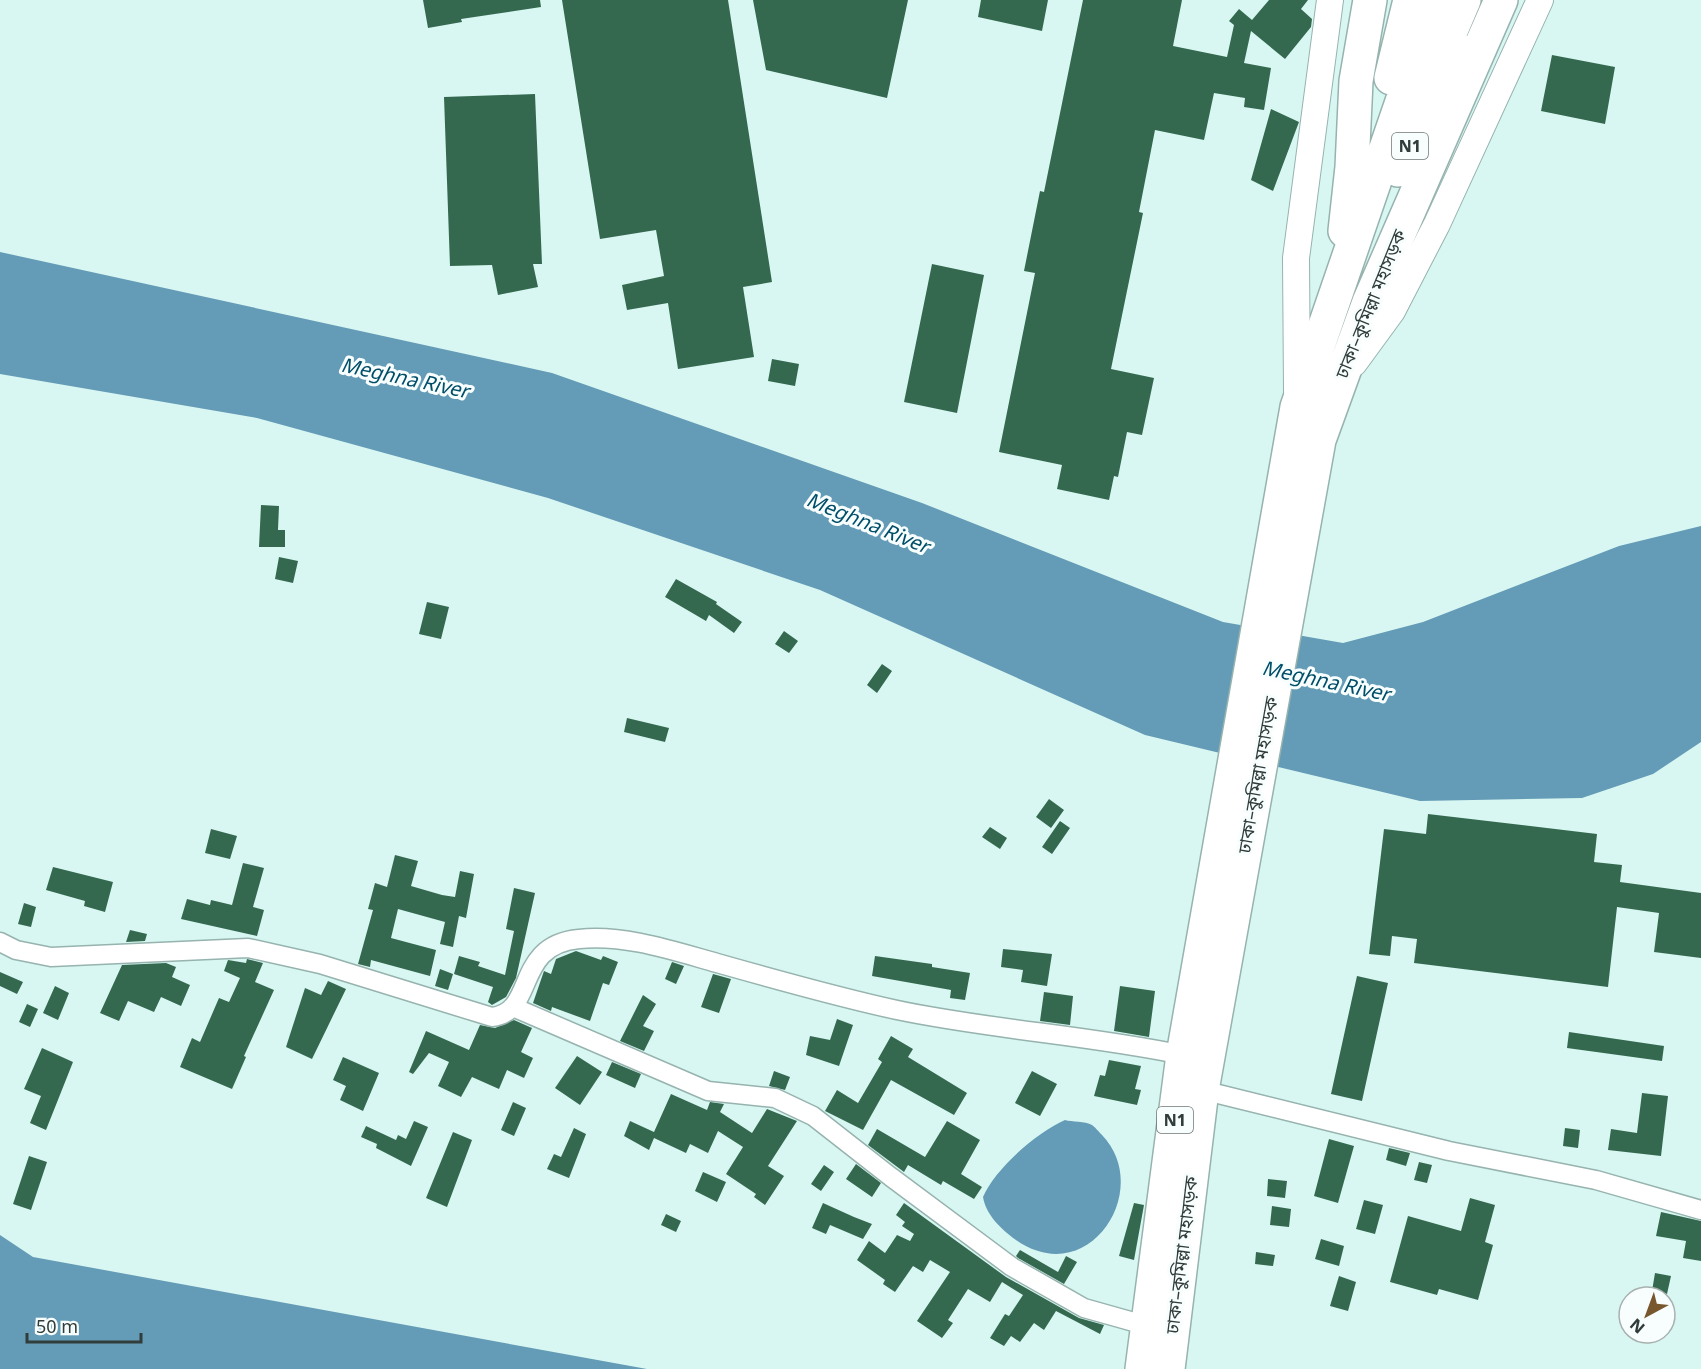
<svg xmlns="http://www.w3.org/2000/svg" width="1701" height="1369" font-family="Georgia,'Noto Sans Bengali',serif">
  <rect width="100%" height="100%" fill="#d8f7f2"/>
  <path fill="#649bb6" d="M0 252 552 373 922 503 1223 622 1343 643 1423 622 1619 546 1701 526V742L1653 774 1582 798 1420 801 1145 735 820 590 548 498 257 418 0 374Z
    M1065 1120C1072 1122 1085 1121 1092 1125 1095 1127 1099 1132 1102 1135 1154 1189 1089 1291 1016 1240 1001 1229 986 1215 983 1197 995 1169 1037 1132 1065 1120Z
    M0 1235 33 1257 647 1369H0Z"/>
  <path fill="#346950" d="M423 0H540L541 7 461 19 462 22 428 28Z
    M562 0H728L772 282 743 287 754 357 678 369 668 303 627 310 622 285 664 276 656 230 600 239Z
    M753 0H908L887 98 766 70Z
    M981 0H1048L1042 31 978 17Z
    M1083 0H1182L1173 46 1227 57 1234 25 1229 21 1239 9 1252 20 1269 0H1308L1301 9 1312 19 1311 27 1285 59 1251 31 1244 63 1271 68 1264 110 1244 107 1245 98 1214 93 1204 140 1155 130 1139 212 1143 213 1111 369 1154 378 1142 435 1127 432 1118 477 1114 476 1109 500 1057 489 1062 465 999 452 1035 273 1024 271 1040 191 1044 192Z
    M1552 55 1615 67 1605 124 1541 111Z
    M535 94 542 264H533L538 287 498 295 492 265 450 266 444 97Z
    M1271 109 1299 122 1273 191 1251 180Z
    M932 264 984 275 957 413 904 402Z
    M772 359 799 364 795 386 768 381Z
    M261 505 279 506 278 530H285V547H259Z
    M279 557 298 561 293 583 275 579Z
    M676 579 717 602 716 604 742 622 734 633 709 615 706 621 665 597Z
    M427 602 449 607 441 639 419 634Z
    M784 631 798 641 789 653 775 644Z
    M882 664 892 671 877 693 867 685Z
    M627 718 669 728 665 742 624 732Z
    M1049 799 1064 810 1051 828 1036 817Z
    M1428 814 1597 834 1594 862 1622 865 1620 882 1701 893V958L1654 952 1659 913 1617 907 1608 987 1414 963 1417 939 1392 936 1390 956 1369 954 1384 829 1426 834Z
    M1060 821 1070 828 1052 854 1042 847Z
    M990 827 1007 838 1000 849 982 837Z
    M211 829 237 836 230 859 205 853Z
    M395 855 418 861 411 886 442 895 455 897 460 871 474 874 466 918 459 916 453 947 440 944 445 922 398 909 391 938 436 950 430 976 371 960 370 967 358 964 373 910 368 909 375 883 387 887Z
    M243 863 264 868 253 907 264 910 257 936 181 919 187 899 210 905 211 900 232 905Z
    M53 867 113 882 105 912 84 906 85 901 46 890Z
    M514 888 535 893 516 978 506 997 492 1005 488 1002 493 987 454 974 459 956 480 962 478 966 505 975 514 931 506 929Z
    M24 903 36 907 31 927 18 924Z
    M130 930 147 934 145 941 126 942Z
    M1003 949 1052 954 1047 986 1021 982 1023 970 1001 967Z
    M576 951 601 960 603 956 618 962 609 985 603 983 590 1021 552 1007 551 1011 533 1003 544 971 551 974 556 959Z
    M875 956 932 964V967L970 973 965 1000 950 998 951 990 872 976Z
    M247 959 263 963 255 982 274 990 244 1056 246 1057 232 1089 180 1067 192 1038 200 1042 219 998 229 1002 240 978 224 971 228 960 246 963Z
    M672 962 684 966 676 984 665 979Z
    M166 963 176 967 172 977 190 985 181 1006 161 997 154 1012 128 1001 119 1021 100 1013 122 965Z
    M440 969 453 974 448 990 435 986Z
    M0 972 23 982 17 994 0 986Z
    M713 974 731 979 719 1013 701 1007Z
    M1357 976 1388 983 1362 1101 1331 1094Z
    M328 981 346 989 312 1059 286 1047 305 988 321 995Z
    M55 986 69 993 58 1020 43 1013Z
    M1120 986 1155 991 1149 1037 1114 1031Z
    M1044 992 1073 996 1070 1025 1040 1021Z
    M643 995 656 1004 643 1026 654 1031 644 1051 620 1041Z
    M27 1004 38 1009 30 1027 19 1022Z
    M837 1019 853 1025 839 1066 806 1055 810 1036 830 1040Z
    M514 1020 532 1028 521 1052 533 1058 524 1078 507 1070 499 1089 472 1077 461 1097 438 1086 449 1062 429 1053 413 1074 409 1072 426 1031 469 1050 480 1025 495 1028Z
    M1569 1032 1664 1046 1662 1061 1567 1048Z
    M891 1036 913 1049 908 1057 967 1093 954 1115 891 1080 863 1130 825 1111 837 1090 858 1103 882 1062 878 1059Z
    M42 1048 73 1062 46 1130 30 1123 41 1096 24 1089Z
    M577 1056 602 1072 580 1105 555 1088Z
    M343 1057 379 1073 363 1111 340 1100 346 1086 333 1080Z
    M1109 1060 1141 1066 1135 1089 1141 1090 1137 1105 1094 1096 1100 1075 1105 1076Z
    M612 1062 641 1074 635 1088 606 1075Z
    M774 1071 790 1077 785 1090 769 1086Z
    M1032 1071 1057 1084 1040 1116 1015 1103Z
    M1642 1093 1668 1096 1661 1156 1608 1150 1611 1129 1637 1133Z
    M671 1094 707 1110 710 1102 724 1104 720 1112 752 1133 767 1109 797 1121 768 1166 784 1176 765 1205 754 1197 756 1194 726 1174 743 1147 718 1131 708 1153 690 1144 686 1153 654 1138 649 1150 624 1136 630 1121 654 1132Z
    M513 1102 526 1108 514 1136 501 1130Z
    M414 1121 428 1127 411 1166 376 1148 377 1144 361 1137 366 1126 396 1140 398 1135 406 1139Z
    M947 1121 980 1140 961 1174 982 1187 974 1199 943 1181 941 1185 908 1165 904 1172 868 1145 877 1129 925 1157Z
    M574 1128 586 1134 569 1178 547 1169 554 1154 561 1157Z
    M1565 1128 1580 1130 1578 1148 1563 1146Z
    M453 1132 472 1140 447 1207 426 1198Z
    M1329 1139 1354 1146 1338 1203 1314 1196Z
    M1389 1148 1410 1153 1406 1166 1386 1160Z
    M29 1156 47 1162 31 1210 13 1204Z
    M1419 1162 1432 1165 1427 1183 1414 1180Z
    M856 1164 881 1183 872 1197 846 1179Z
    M824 1165 834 1172 821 1191 811 1184Z
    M703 1172 726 1182 717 1202 695 1191Z
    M1268 1179 1287 1181 1285 1198 1267 1196Z
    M1470 1198 1495 1205 1485 1242 1493 1245 1478 1300 1439 1289 1437 1295 1390 1282 1408 1216 1461 1231Z
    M1364 1200 1383 1205 1375 1234 1356 1229Z
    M823 1203 854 1217 872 1224 863 1239 830 1225 826 1234 812 1228Z
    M904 1203 1006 1277 1079 1318 1104 1325 1100 1334 1056 1311 1044 1330 1034 1323 1020 1342 1011 1336 1004 1346 990 1338 1005 1314 1009 1316 1023 1295 1002 1282 990 1302 968 1289 948 1320 953 1323 942 1338 917 1321 950 1272 930 1260 923 1272 913 1266 895 1292 883 1284 885 1280 857 1260 869 1241 885 1253 897 1235 910 1241 914 1234 902 1226 905 1222 896 1215Z
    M1134 1203 1144 1205 1134 1260 1119 1256Z
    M1272 1206 1291 1209 1289 1227 1270 1225Z
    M1661 1212 1701 1221V1261L1683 1258 1686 1241 1656 1236Z
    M666 1214 681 1221 676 1232 661 1225Z
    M1321 1239 1344 1246 1339 1266 1315 1259Z
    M1020 1250 1058 1272 1066 1256 1077 1262 1064 1284 1018 1258 1016 1256Z
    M1256 1252 1275 1255 1273 1266 1255 1264Z
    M1655 1273 1671 1276 1667 1294 1652 1291Z
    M1339 1276 1356 1282 1348 1311 1330 1306Z"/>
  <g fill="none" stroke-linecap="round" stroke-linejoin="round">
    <g stroke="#96b3ae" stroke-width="21">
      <path id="street" d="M0 942 16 950 51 957 248 948 320 964 492 1017C537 1012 513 945 579 939 624 934 674 951 717 963 777 980 837 997 897 1010 992 1030 1088 1035 1183 1055
        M513 1007 708 1091 775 1098 813 1116 891 1177 1012 1267 1084 1308 1148 1326
        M1202 1090 1449 1151 1596 1180 1701 1210"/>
    </g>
    <g stroke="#96b3ae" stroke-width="28">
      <path id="secondary" d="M1354 363 1392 311 1437 224 1540 0
        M1297 391 1296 258 1330 0"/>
    </g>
    <g stroke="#96b3ae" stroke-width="36">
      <path id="highway" d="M1435 68 1464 0
        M1391 78 1410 0
        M1398 170 1457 49
        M1345 231 1352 167 1356 81 1370 0
        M1142 1369 1183 1055 1297 407 1437 0
        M1168 1369 1202 1090 1319 440 1369 302 1501 0"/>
    </g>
    <use href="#street" stroke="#fff" stroke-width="18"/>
    <use href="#secondary" stroke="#fff" stroke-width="26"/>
    <use href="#highway" stroke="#fff" stroke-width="33"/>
  </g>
  <g text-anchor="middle" stroke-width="6" stroke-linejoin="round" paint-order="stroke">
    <g fill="#f8fefd" stroke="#6d7775" stroke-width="1.5">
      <rect x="1392" y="133" width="36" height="26" rx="4.5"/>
      <rect x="1157" y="1107" width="36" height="26" rx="4.5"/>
    </g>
    <g font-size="16" font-weight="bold" fill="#313d3b">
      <text x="1410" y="152">N1</text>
      <text x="1175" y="1126">N1</text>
    </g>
    <g font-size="18" fill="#313d3b" stroke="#f8fefd">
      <text transform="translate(1371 304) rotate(-68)" y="6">ঢাকা–কুমিল্লা মহাসড়ক</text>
      <text transform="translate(1258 775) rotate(-80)" y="6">ঢাকা–কুমিল্লা মহাসড়ক</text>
      <text transform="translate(1182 1255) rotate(-83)" y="6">ঢাকা–কুমিল্লা মহাসড়ক</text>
    </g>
    <g font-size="20" font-style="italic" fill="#004e6a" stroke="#f8fefd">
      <text transform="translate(405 378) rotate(12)" y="7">Meghna River</text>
      <text transform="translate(868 523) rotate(22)" y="7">Meghna River</text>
      <text transform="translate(1326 681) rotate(12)" y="7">Meghna River</text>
    </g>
  </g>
  <g transform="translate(1647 1315) rotate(221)"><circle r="28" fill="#f8fefd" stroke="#a8b1af" stroke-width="1.5"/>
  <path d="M0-4.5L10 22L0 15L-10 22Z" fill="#78562e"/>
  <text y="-9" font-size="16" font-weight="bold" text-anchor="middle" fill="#313d3b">N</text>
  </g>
  <path d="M27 1333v9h114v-9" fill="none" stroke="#313d3b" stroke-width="3"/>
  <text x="36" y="1333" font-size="18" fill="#313d3b" stroke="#f8fefd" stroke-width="4.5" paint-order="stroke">50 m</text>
</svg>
